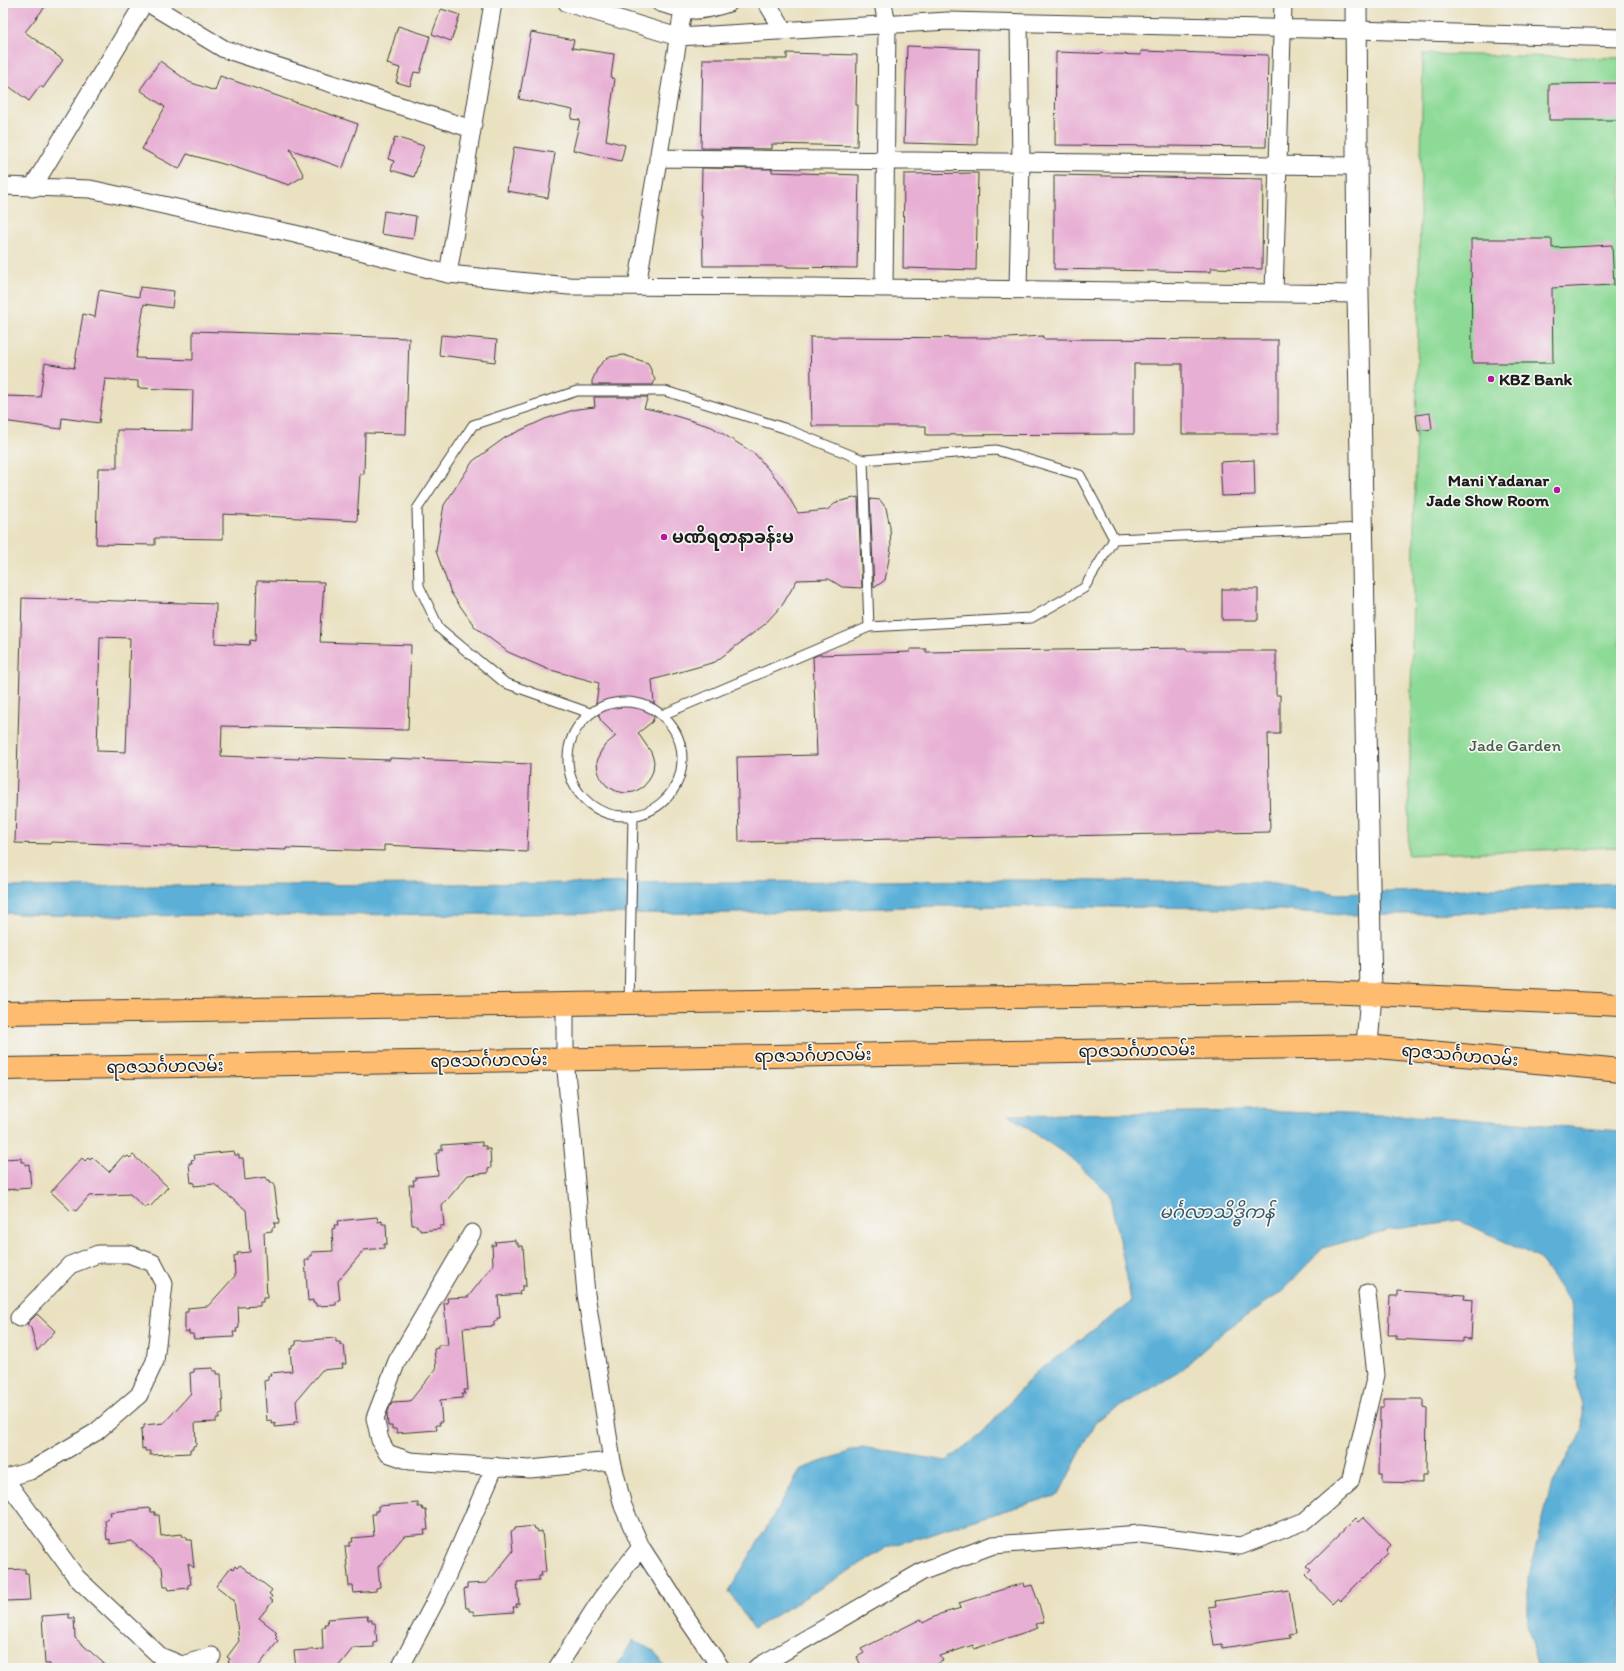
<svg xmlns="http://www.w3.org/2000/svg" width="1624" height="1671" font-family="Itim,'Noto Sans Myanmar',sans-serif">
  <rect width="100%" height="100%" fill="#f6f6f2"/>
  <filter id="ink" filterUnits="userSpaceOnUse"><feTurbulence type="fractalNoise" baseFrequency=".025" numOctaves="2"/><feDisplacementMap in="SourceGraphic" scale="8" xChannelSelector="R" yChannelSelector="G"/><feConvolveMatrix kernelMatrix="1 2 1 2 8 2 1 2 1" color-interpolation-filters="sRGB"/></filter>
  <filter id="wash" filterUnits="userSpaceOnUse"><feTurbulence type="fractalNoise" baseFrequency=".012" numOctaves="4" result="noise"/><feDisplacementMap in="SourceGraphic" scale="16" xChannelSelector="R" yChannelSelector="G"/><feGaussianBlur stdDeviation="0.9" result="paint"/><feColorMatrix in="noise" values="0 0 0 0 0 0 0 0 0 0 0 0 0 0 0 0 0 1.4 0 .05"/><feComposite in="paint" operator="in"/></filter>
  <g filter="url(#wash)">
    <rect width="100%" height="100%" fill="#eae1c1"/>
    <path fill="#8dda97" stroke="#547b5a" d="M1423 54 1621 58V847L1408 855Z"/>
    <path fill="#5cb0d8" stroke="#3c667a" d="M1011 880 1275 883 1339 894 1621 883V907L1467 913 1342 915 1257 908 937 906 740 913 72 916 3 913V887Z
      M1248 1111 1442 1117 1621 1131V1668H1538L1528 1630V1579L1552 1483 1583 1429 1570 1303 1537 1257 1459 1220 1388 1230 1323 1248 1280 1293 1224 1331 1179 1372 1096 1421 1059 1494 888 1547 753 1629 729 1591 801 1469 862 1447 947 1461 982 1434 1034 1374 1131 1302 1127 1277 1109 1193 1074 1160 1008 1115Z
      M633 1640 654 1651 666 1668H616Z"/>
    <g id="blocks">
      <path fill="#e8afd4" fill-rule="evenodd" d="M3 3H48L25 32 63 60 43 88 40 86 29 101 3 82Z
        M441 9 460 15 451 41 432 34Z
        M398 26 430 36 420 73 414 72 410 86 396 82 400 68 387 64Z
        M531 32 574 40 572 48 614 54 611 78 615 79 606 140 625 145 621 161 573 150 580 120 571 119 573 110 519 99Z
        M907 46 979 49 977 145 904 143Z
        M1141 51 1268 55 1266 147 1055 145 1056 52 1141 55Z
        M787 53 857 55 856 105H858L857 146 772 144V149L701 148 703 59H787Z
        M160 61 189 82 215 91 220 76 358 124 343 168 290 149 304 176 289 185 234 167 187 154 179 169 142 149 165 107 140 90Z
        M1621 83V120H1549V84Z
        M395 137 424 146 414 177 391 170 394 161 388 159Z
        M514 147 555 153 548 198 507 191Z
        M702 168 772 169V172L859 175 857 268 787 267V266H703L702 216H701Z
        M978 173 976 270 903 268 904 174Z
        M1054 175 1263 179 1262 269 1211 268V272L1054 269Z
        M384 211 416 216 413 239 381 234Z
        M1471 239H1552V248L1612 245 1614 285 1552 288 1553 363H1472Z
        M140 287 174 291 172 308 144 304 136 358 193 360V331L409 338 406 434 365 433 364 474H360L357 521 223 514V539L155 538V545L96 544 98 468H117V430L192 431 193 390 138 388V381L105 379 99 423 62 418 61 429 3 421V396L40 397 45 363 74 368 83 314 95 317 99 290 139 297Z
        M441 335 497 340 495 362 439 355Z
        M1043 336V339L1278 340V434H1182V364H1134V434L926 435V426H812L810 337 1008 338Z
        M624 355 648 363 655 380 653 385H592V381L598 367 608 357Z
        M594 397H648L644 408 662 412 712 427 755 454 781 484 798 513 827 510 837 502 858 497 862 588 842 587 829 579 797 580 783 604 764 625 715 662 652 680 655 714 652 722 638 733 651 752 654 761 653 771 649 780 643 787 634 792 625 793 616 791 607 786 601 779 598 771 597 762 600 753 605 745 616 736 601 721 598 714 596 703 599 683 547 669 508 652 475 627 451 593 436 551 444 505 473 461 506 437 545 419 577 409 595 407Z
        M1430 413 1432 429 1418 431 1416 415Z
        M1254 460 1255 495 1222 496 1220 462Z
        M870 499 880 500 886 508 890 527 891 548 885 580 874 588Z
        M257 581 324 582 320 642 411 645 408 730 222 726 221 756 299 759V757L390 760V758L530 764 527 852 384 845V851L286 848V850L51 842V844L15 843 22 598 216 604 215 643 249 645 250 640 255 641ZM100 637 130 638 126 752 97 751Z
        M1222 589H1258V620H1222Z
        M1186 648 1187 651H1276V695H1280V734H1268L1270 832 739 842 737 757 817 755 813 657 818 655 910 652V649H926V652Z
        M482 1142V1146H486V1149H490L491 1168 488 1169V1173L468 1175 442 1206 444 1226H440V1229L420 1231V1228H417V1225H412L409 1185H414L413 1180H416V1177L438 1175 436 1153H439V1150H442V1145Z
        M234 1151 235 1155H239V1158H243L245 1180 266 1177 267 1180H270V1183H274L279 1223H274L275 1227 272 1228V1231L264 1232 267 1298H263V1302H260V1306L238 1307 239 1328 236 1329 237 1332H233L234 1337 194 1339 193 1334H189V1331L185 1332V1312H188V1308L208 1306 235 1276 234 1256 238 1255 237 1253 250 1252 246 1210 214 1184 194 1186V1182L191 1183 189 1163H192L191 1160 195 1159 194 1155Z
        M133 1155 168 1187 150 1207 148 1205 145 1208 130 1194 89 1196 76 1211 73 1209 71 1211 51 1192 82 1158 85 1161 88 1158 90 1160 92 1157 109 1172 123 1156 125 1158 128 1156 130 1158Z
        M21 1158V1162H25V1165L29 1164 31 1188 3 1190V1159Z
        M377 1217 378 1222 382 1221V1224H386L387 1244H384V1248L364 1250 338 1281 340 1301 336 1302V1305L316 1306V1303H313V1300L308 1301 305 1260H309V1256H312V1252L333 1251 332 1229 335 1228 334 1225H338L337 1221Z
        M515 1240V1243H518V1246H523L526 1286H522V1290L519 1291 520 1294 498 1296 500 1318H497V1321H494V1326L463 1328 468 1390H464L465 1394H462V1398L440 1400 442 1422H439L440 1425H436L437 1430 397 1433 396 1429H392V1426H388L387 1414 392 1402 410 1401 436 1369 434 1349 438 1348V1345H448L444 1303H448L447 1298 468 1297 493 1265 492 1245H496L495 1242Z
        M1398 1291 1465 1295 1464 1299 1473 1300 1471 1339 1463 1338V1342L1435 1341 1396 1339V1335H1388L1390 1296H1398Z
        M37 1314 55 1331 37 1351 31 1328 27 1324Z
        M336 1338V1342H340L341 1345H344L346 1364H342L343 1368 322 1370 296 1401 298 1422H294V1425L275 1427V1423L272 1424 271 1420 267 1421 264 1381 268 1380V1376H271L270 1373 292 1371 290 1349H293V1346L296 1345V1341Z
        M213 1368V1371H217V1374H221L223 1414 219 1415V1419H216V1422L195 1423 196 1445 193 1446V1449H190V1453L150 1455V1451H145V1448L142 1449 141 1429 144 1428V1425L164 1423 191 1393 190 1373 194 1372V1369Z
        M1384 1399H1423V1407L1427 1408 1426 1475H1422V1483L1383 1482V1474H1379L1380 1407H1384Z
        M418 1503V1507H422L423 1510H426L428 1530H424L425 1534 404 1536 378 1567 380 1587 376 1588V1591L354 1593 353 1586H349L345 1546H350V1542H353L352 1538 374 1536 372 1514H375V1511H378V1506Z
        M150 1508 151 1512H155V1515H159L161 1536 182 1534 183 1537H186V1540H191L194 1568 188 1563 191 1584 188 1585V1588L169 1590 168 1587H164L162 1567 131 1541 110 1544V1539L107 1540 105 1520H108V1517L111 1516 110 1512Z
        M1364 1517 1391 1545 1386 1550 1388 1553 1341 1600 1338 1597 1332 1603 1305 1575 1311 1569 1307 1566 1355 1519 1358 1522Z
        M534 1526 535 1529H537L538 1532 542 1531 546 1572H541L542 1576H539V1580L517 1582 519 1604H516L517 1607H513L514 1612 474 1615 473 1611H469V1608H466L464 1589 467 1588V1584L487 1583 513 1551 511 1531 515 1530V1528Z
        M240 1565 272 1590 269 1594 272 1596 270 1599 273 1601 259 1618 277 1632 275 1634 277 1636 275 1638 278 1641 257 1668H236L228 1662 230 1659 227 1657 239 1641 234 1600 216 1586 231 1567 233 1569 235 1566 237 1568Z
        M25 1569V1573H28L30 1600 6 1601V1597H3V1570Z
        M1023 1583 1024 1587 1032 1585 1038 1601 1044 1622 1036 1624 1038 1628 974 1649 973 1645 940 1656 943 1661 929 1668H862L857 1657 864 1653 861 1649 921 1619 923 1623 940 1614 961 1608 959 1603Z
        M1289 1590 1296 1633 1288 1634 1289 1638 1222 1648V1644L1214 1645 1208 1607 1216 1606 1215 1601Z
        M69 1614V1618H74L75 1638 109 1668H53L50 1667V1664H45L42 1616Z
        M367 1616 368 1620H372V1623H375L377 1642 374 1643V1647L353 1648 337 1668H296L294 1651 323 1649 322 1627H325L324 1624H328L327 1619Z"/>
    </g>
  </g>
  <g filter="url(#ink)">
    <use href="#blocks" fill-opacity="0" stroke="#3b3a35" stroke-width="1"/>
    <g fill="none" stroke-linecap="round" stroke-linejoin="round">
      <g stroke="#3b3a35" stroke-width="11">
        <path id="service" d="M863 460 996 450 1080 475 1114 539
          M1114 539 1362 528
          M869 627 1031 618 1084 588 1114 539
          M568 759a57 57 0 1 1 114 0a57 57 0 1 1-114 0Z
          M590 713 505 683 439 628 419 586 417 509 473 425 577 391H665L784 428 863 460 869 627 662 715
          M629 1003 633 817"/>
      </g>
      <g stroke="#3b3a35" stroke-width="19">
        <path id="minor" d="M148 3 224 49 472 129
          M567 3 678 37 948 21 1356 30 1621 38
          M660 3C689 12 699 13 729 3
          M767 3 784 31
          M883 3 887 25 884 287
          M658 158 1357 166
          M3 186 90 189 295 234 448 274 569 286 811 287 1358 294
          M32 188 144 3
          M448 274 493 3
          M637 286 683 10
          M1018 289 1021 162 1019 23
          M1274 293 1283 3
          M565 1004V1059L586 1294 612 1461 623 1506 641 1547 688 1620 721 1668
          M472 1233 397 1361 375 1418 380 1440 387 1453 410 1461 530 1469 612 1461
          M3 1479 30 1471 96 1432 139 1395 155 1361 164 1284 153 1263 129 1254H98L70 1265 19 1318
          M5 1479 77 1578 160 1656 182 1665 212 1656
          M400 1668 439 1594 495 1466
          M557 1668 601 1599 641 1547
          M756 1668 923 1571 993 1545 1140 1534 1240 1546 1305 1521 1350 1482 1376 1375 1367 1293"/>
      </g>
      <g stroke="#3b3a35" stroke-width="23">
        <path id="tertiary" d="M1356 3 1358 294 1371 994 1367 1046"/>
      </g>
      <g stroke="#3b3a35" stroke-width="24">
        <path id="primary" d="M3 1013 1324 992 1621 1005
          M3 1069 1367 1046 1621 1070"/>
      </g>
      <use href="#service" stroke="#fff" stroke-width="9"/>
      <use href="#minor" stroke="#fff" stroke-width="17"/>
      <use href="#tertiary" stroke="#fff" stroke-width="21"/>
      <use href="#primary" stroke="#fdbc70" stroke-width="22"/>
    </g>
  </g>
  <g fill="#b5179e" stroke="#f6f6f2" stroke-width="1.5">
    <circle cx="1491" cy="379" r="4"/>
    <circle cx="1557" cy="490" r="4"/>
    <circle cx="664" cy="537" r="4"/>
  </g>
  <g text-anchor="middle" stroke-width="3.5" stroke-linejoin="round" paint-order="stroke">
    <g font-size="17" font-weight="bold" fill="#1c1c1c" stroke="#f6f6f2" text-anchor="start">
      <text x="1499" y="385">KBZ Bank</text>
      <text x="1549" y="486" text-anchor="end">Mani Yadanar<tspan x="1549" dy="20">Jade Show Room</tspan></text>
      <text x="672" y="543">မဏိရတနာခန်းမ</text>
    </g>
    <g font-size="17" fill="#445e47" stroke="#f6f6f2">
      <text x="1515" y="751">Jade Garden</text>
    </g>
    <g font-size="17" fill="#1c1c1c" stroke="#f6f6f2">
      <text transform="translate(1137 1050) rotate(-1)" y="6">ရာဇသင်္ဂဟလမ်း</text>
      <text transform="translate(813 1055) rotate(-1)" y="6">ရာဇသင်္ဂဟလမ်း</text>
      <text transform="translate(1460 1055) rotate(5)" y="6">ရာဇသင်္ဂဟလမ်း</text>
      <text transform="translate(489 1060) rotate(-1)" y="6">ရာဇသင်္ဂဟလမ်း</text>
      <text transform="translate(165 1066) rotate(-1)" y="6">ရာဇသင်္ဂဟလမ်း</text>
    </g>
    <g font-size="18" font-style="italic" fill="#365767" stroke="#f6f6f2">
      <text x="1217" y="1218">မင်္ဂလာသိဒ္ဓိကန်</text>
    </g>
  </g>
  <rect width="1624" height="1671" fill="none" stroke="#f6f6f2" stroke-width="16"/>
</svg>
